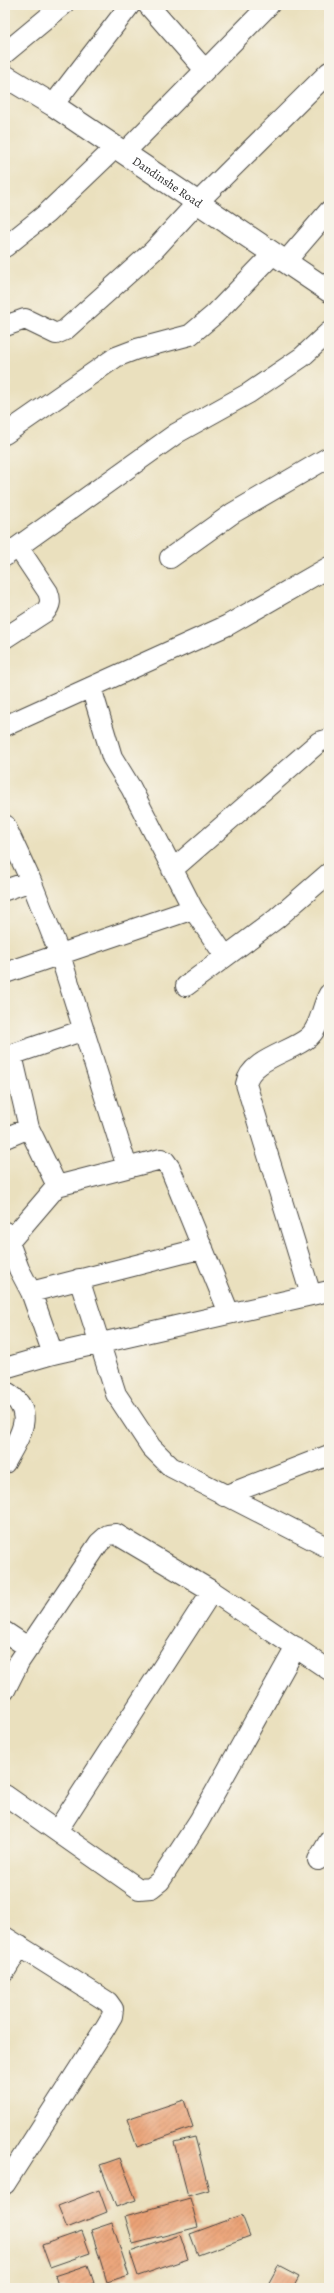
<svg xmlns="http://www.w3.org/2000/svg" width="334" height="2293" font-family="Alegreya,serif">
  <defs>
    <pattern id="building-hatch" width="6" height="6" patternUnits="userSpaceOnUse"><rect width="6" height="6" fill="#eba276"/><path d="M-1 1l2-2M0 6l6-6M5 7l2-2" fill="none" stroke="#bf8461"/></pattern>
  </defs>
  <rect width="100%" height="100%" fill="#f7f3e8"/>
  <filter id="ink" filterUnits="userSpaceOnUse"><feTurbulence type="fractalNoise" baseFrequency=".025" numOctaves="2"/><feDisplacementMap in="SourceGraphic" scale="8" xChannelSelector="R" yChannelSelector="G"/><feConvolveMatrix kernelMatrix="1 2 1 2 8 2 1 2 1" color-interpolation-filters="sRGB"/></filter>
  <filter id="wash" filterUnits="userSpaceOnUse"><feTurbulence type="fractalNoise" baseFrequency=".012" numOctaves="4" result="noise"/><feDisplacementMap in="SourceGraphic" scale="16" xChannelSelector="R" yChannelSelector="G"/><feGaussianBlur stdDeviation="0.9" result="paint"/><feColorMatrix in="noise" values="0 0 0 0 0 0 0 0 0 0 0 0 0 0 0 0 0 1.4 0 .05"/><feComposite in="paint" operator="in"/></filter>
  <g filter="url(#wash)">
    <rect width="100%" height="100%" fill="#eae0be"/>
    <g id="blocks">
      <path fill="url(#building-hatch)" d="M184 2100 193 2127 137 2147 127 2119Z
        M195 2137 209 2190 188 2196 174 2142Z
        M120 2158 136 2200 116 2207 100 2165Z
        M99 2190 107 2212 67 2228 58 2206Z
        M190 2198 198 2227 133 2244 125 2216Z
        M242 2215 250 2236 198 2255 190 2234Z
        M112 2223 129 2275 107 2282 91 2230Z
        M82 2231 90 2253 50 2267 42 2245Z
        M180 2235 188 2259 138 2276 130 2252Z
        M88 2265 94 2283 80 2288H59L55 2276Z
        M278 2266 299 2277 293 2288H266Z"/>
    </g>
  </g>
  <g filter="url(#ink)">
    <use href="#blocks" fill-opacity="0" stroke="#484641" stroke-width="1"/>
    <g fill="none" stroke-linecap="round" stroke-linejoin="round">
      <g stroke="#484641" stroke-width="22">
        <path id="minor" d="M148 5 205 70
          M5 53 63 5
          M53 105 130 5
          M124 153 269 5
          M5 247 46 214 116 147
          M286 261 329 211
          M5 326 25 319 56 334 65 330 153 251 198 202 329 72
          M5 434 116 357 137 349 190 335 215 314 273 254
          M5 556 177 433 249 393 302 357 329 332
          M170 558 233 513 329 457
          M5 638 45 612C51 605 51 600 48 592L18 547
          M91 687 112 757 131 788 193 909
          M5 726 228 625 329 567
          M5 825 31 881 60 955 127 1167
          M172 870 319 742 329 739
          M5 890 31 881
          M5 973 193 909 225 956
          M186 986 276 919 329 873
          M12 1055 29 1128
          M5 1057 84 1030
          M5 1138 29 1128 57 1186
          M5 1232 19 1269 31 1292 53 1354
          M10 1241 57 1186 161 1159 165 1161 170 1168 229 1313
          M79 1279 116 1394 151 1447 171 1467 329 1548
          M31 1292 203 1248
          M311 1295 246 1084C250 1059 292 1052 309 1037 321 1026 321 1008 329 994
          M5 1368 53 1354 329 1291
          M5 1391C39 1411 19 1437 5 1463
          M224 1496 329 1455
          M5 1632 29 1648
          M5 1690 19 1662 99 1543 108 1535 116 1534 212 1591 329 1670
          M5 1795 139 1889 151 1888 160 1881 199 1821 296 1647
          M57 1831 212 1591
          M318 1860 329 1841
          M5 1937 108 2002 113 2009 112 2016 105 2028 5 2184
          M5 1971 20 1946"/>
      </g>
      <g stroke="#484641" stroke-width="24">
        <g id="tertiary">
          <path id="s1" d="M5 76 53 105 329 291"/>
        </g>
      </g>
      <use href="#minor" stroke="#fff" stroke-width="20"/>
      <use href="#tertiary" stroke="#fff" stroke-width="22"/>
    </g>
  </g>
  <g text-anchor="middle" stroke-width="3" stroke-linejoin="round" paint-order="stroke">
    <g font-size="12" fill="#2b2b2b" stroke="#f7f3e8">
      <text dy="4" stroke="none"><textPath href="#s1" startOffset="194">Dandinshe Road</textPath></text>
    </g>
  </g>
  <rect width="334" height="2293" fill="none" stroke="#f7f3e8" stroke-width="20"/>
</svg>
